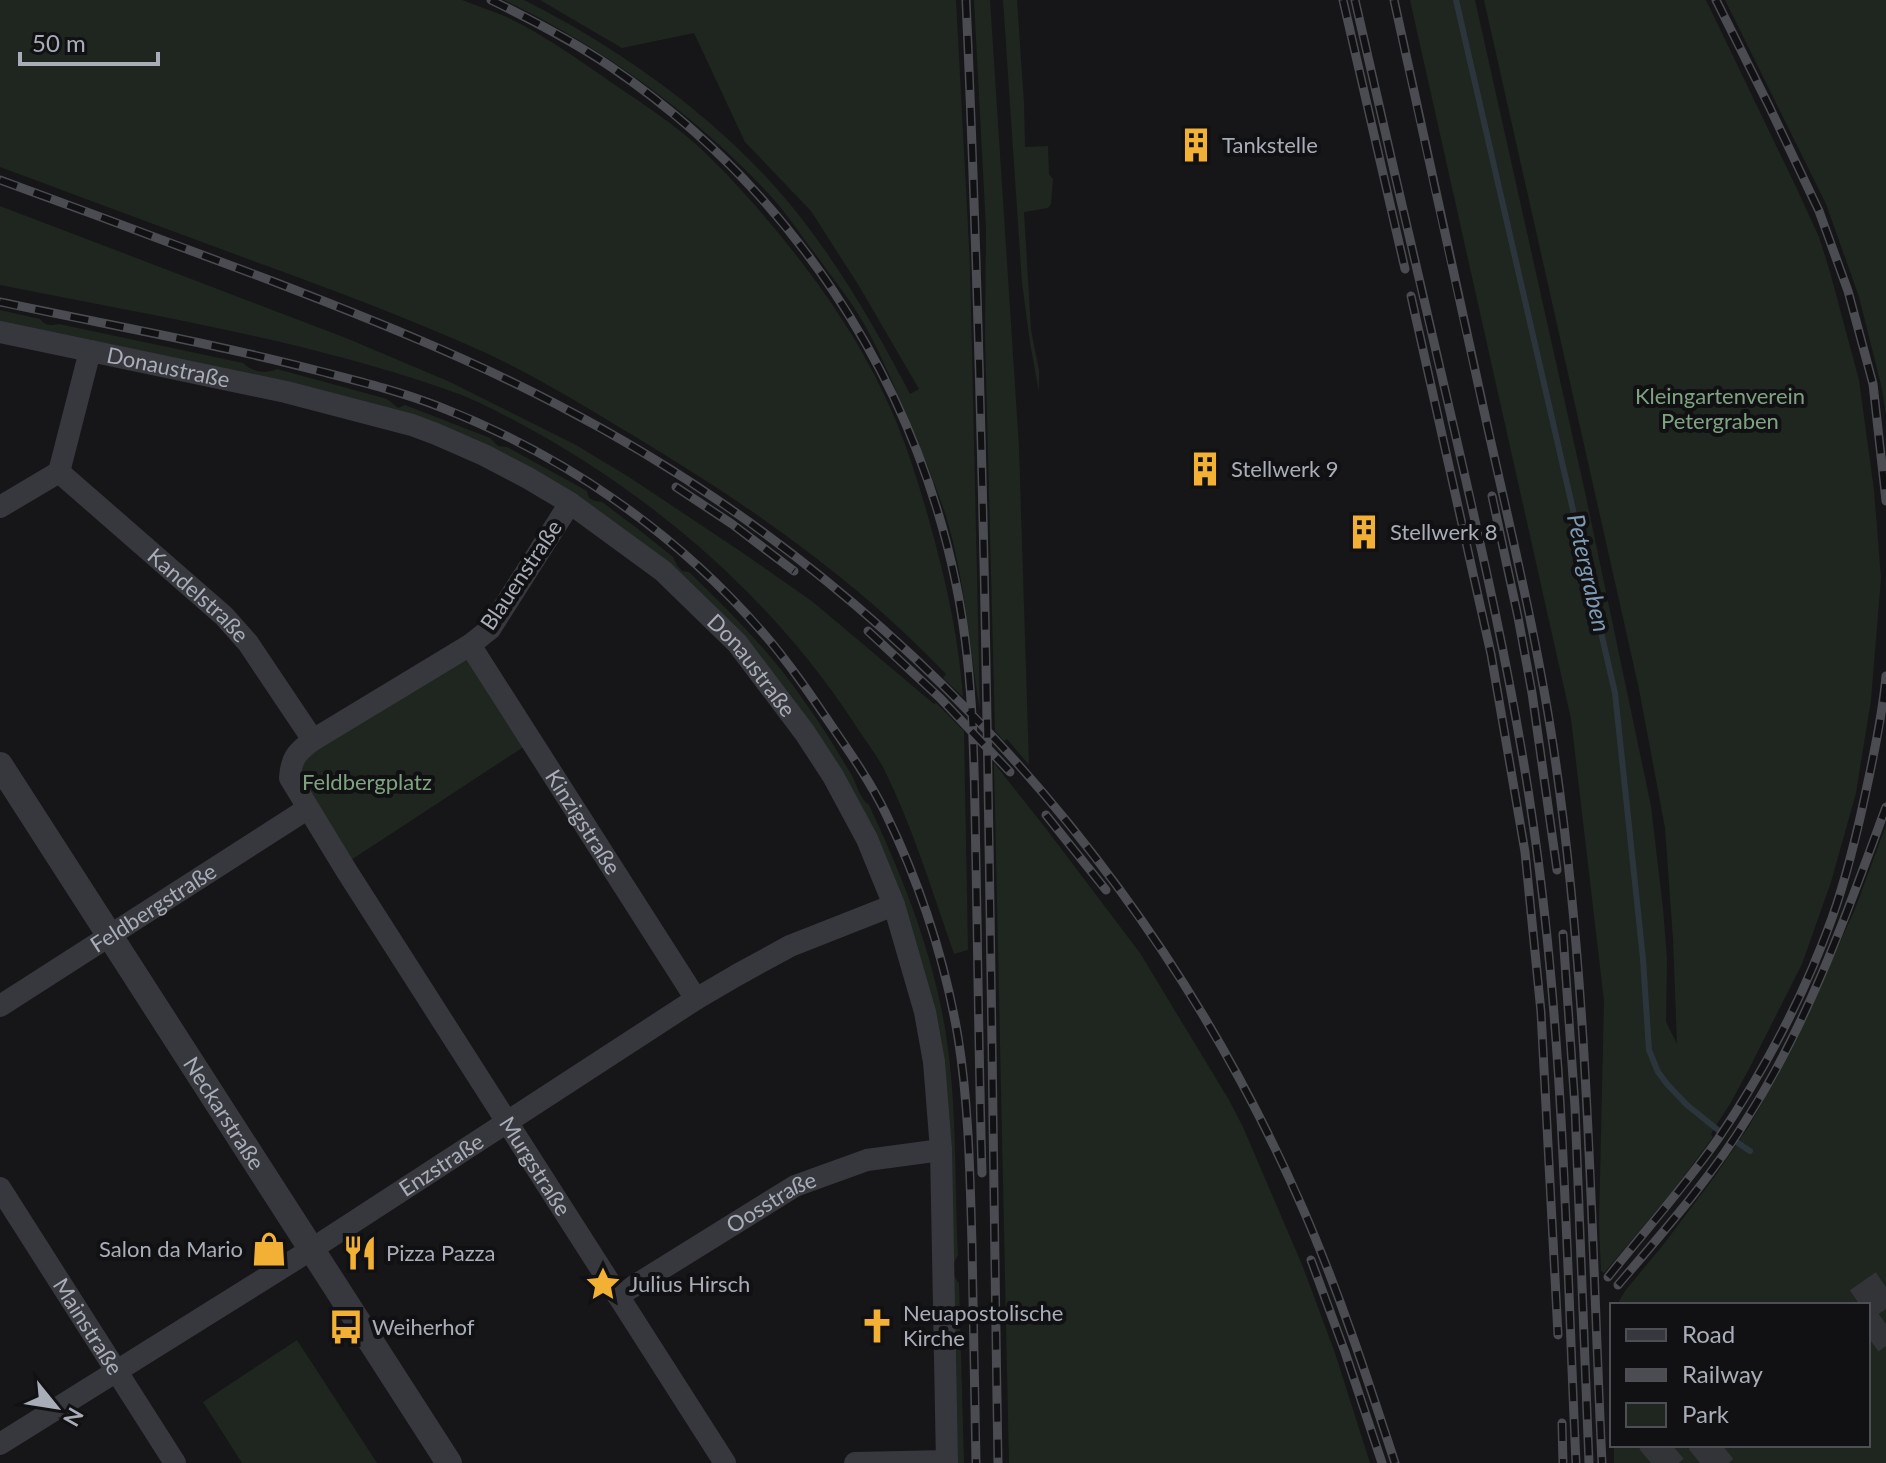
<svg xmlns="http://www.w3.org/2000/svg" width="1886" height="1463" font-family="Lato,sans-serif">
  <rect width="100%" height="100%" fill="#161618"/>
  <path fill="#1e261f" d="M0 0H462C475 5 489 10 502 15 542 33 579 60 615 85 639 101 663 117 685 135 714 159 740 188 765 217 817 278 865 346 896 421 912 460 924 501 935 542 949 594 959 644 963 697L943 678 946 674C855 578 747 504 634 436 586 407 537 377 486 353 411 319 333 290 256 262 170 230 85 199 0 167Z
    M504 0H524C612 44 702 107 769 180 826 242 871 319 910 394L919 389 859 286 811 211 745 142 694 33 622 48 540 0H956L970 265 980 710C969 645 965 577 945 513 934 481 921 449 907 417 894 386 881 354 864 324 851 301 834 280 819 259 802 237 786 212 767 192 692 112 602 47 504 0Z
    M974 0H990L1019 447 1029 765 1007 739 1004 741 995 731 985 337 986 229Z
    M1003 0H1017L1024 103 1025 147 1048 146 1049 174 1053 179 1051 204 1048 208 1024 212 1031 330 1039 370V392L1030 343 1022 283Z
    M1410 0H1475L1585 492 1651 806 1663 908 1667 959 1666 1022 1677 1044 1673 939 1665 828 1639 689 1484 0H1706L1797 189 1819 237 1830 272 1859 380 1874 490 1881 578 1871 700 1856 793 1831 882 1802 964 1750 1067 1730 1104 1713 1130 1711 1135 1713 1137 1673 1191 1604 1273 1601 1271 1599 1223 1604 1001 1571 719Z
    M1725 0H1886V415L1882 389 1859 297 1826 204Z
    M0 206 346 338 450 382 576 445 629 477 746 555 813 602 934 704 936 703 964 731 968 950 954 954C932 891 913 827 883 767 874 751 862 736 852 720 774 602 664 505 541 435 510 418 478 400 445 389 301 339 149 315 0 285Z
    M0 310 40 319C46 326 50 326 59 324L243 363C252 372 266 374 277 369L387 399 398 408 405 405 490 438 498 446 507 447 587 491 589 498 595 501 602 502 638 529 673 557 677 565 682 571 689 572C730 612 772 653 804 701 821 724 836 749 851 774 857 784 859 798 869 805 900 871 928 940 942 1012 958 1092 954 1174 958 1255 952 1265 951 1274 959 1283L964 1463H956L952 1257 909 926 757 656 503 458 0 324Z
    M466 655 525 746 351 860 300 776 304 762 319 745Z
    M994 763 1044 826 1140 953 1229 1100 1243 1127 1303 1267 1335 1353 1370 1463H1009Z
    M1886 825V1463H1614V1445H1868V1305H1617L1625 1291 1663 1245 1715 1176 1749 1126 1788 1057 1855 909Z
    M297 1340 377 1463H242L203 1402Z"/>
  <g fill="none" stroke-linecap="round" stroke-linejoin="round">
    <path stroke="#2c353c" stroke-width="6" d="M1456 0 1615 693 1643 959 1649 1050 1658 1072 1667 1084 1687 1105 1718 1130
      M1738 1143 1750 1151"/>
    <path stroke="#333438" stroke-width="36" stroke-dasharray="36 18" stroke-linecap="butt" d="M1860 1305 1886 1287
      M1868 1337 1886 1324
      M1651 1463 1672 1445
      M1700 1463 1722 1445"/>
    <g stroke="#37383d" stroke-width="22">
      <path id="s1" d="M0 332 286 392 412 425 436 434 484 455 528 478 570 503 663 571 737 643 805 733 833 776 867 839 894 905 925 1012 934 1062 941 1150 947 1463"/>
      <path id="s2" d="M59 472 224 616 248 643 313 740"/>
      <path id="s3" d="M570 503 490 629 470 645 313 740C297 752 291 758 290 778L346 870 725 1463"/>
      <path d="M0 507 59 472 90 351"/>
      <path id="s4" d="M470 645 696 999"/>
      <path id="s5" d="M0 1006 307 809"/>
      <path id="s6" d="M0 1188 175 1463"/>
      <path id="s7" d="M618 1296 795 1186 867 1160 941 1150"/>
      <path id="s8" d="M0 1444 312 1249 696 999 737 975 790 946 894 905"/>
      <path d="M855 1463 947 1461"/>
    </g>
    <path stroke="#37383d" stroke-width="26" id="s9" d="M0 765 449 1463"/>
    <g stroke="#4a4c52" stroke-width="9">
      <path id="rail" d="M491 0C532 20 573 41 611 67 788 187 913 374 956 584 975 676 974 771 976 864 978 967 979 1070 982 1173
        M966 0C988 487 990 975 998 1463
        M1343 0 1405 269
        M1355 0C1386 136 1417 271 1449 407 1481 545 1513 683 1533 823 1564 1035 1566 1250 1576 1463
        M1394 0C1425 143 1456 286 1488 429 1513 541 1540 651 1556 765 1589 996 1591 1230 1602 1463
        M1716 0 1769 106 1819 211 1848 291 1873 384 1886 501
        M0 180C91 213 181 247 272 281 368 318 464 356 556 404 889 576 1154 867 1303 1209 1339 1292 1367 1377 1395 1463
        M1411 296 1491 654 1525 852 1541 1012 1558 1335
        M0 302C108 325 217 344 323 372 362 382 402 392 440 407 564 455 677 533 764 634 789 663 810 694 831 725 851 754 871 783 886 814 920 884 945 961 958 1037 969 1106 970 1176 972 1245 973 1318 975 1390 976 1463
        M676 487 732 524 794 571
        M1492 496 1518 617 1532 693 1557 870
        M868 631 940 698 1010 772
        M1046 815 1106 890
        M1563 934 1575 1107 1589 1463
        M1311 1260 1345 1352 1382 1463
        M1608 1277C1645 1231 1684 1187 1718 1139 1764 1071 1804 996 1832 918 1848 873 1859 825 1869 777 1876 744 1883 710 1886 676
        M1618 1285C1664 1231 1711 1178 1748 1117 1809 1021 1847 913 1886 807
        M1562 1423 1563 1463"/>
    </g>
    <use href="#rail" stroke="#111113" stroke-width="6" stroke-dasharray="18" stroke-linecap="butt"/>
  </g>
  <defs>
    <g id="building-bare" transform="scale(2.76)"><path d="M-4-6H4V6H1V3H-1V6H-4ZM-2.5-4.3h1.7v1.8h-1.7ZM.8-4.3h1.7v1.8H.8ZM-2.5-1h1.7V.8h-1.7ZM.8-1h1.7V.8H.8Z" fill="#f2b134" stroke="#111113" stroke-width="2.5" paint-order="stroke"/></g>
    <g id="shop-bare" transform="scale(2.76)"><path d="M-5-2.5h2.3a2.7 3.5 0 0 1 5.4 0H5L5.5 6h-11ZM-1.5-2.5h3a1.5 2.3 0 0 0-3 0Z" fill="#f2b134" stroke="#111113" stroke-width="2.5" paint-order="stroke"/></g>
    <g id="restaurant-bare" transform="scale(2.76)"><path d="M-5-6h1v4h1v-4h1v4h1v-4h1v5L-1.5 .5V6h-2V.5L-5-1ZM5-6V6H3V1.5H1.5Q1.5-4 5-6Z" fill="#f2b134" stroke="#111113" stroke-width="2.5" paint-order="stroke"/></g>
    <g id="sight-bare" transform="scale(2.76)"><path d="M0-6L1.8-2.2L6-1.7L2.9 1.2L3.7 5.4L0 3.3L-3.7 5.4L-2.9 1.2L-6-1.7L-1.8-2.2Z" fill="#f2b134" stroke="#111113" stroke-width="2.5" paint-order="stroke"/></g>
    <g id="church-bare" transform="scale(2.76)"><path d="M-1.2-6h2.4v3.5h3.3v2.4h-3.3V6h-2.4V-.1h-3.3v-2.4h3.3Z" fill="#f2b134" stroke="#111113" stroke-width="2.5" paint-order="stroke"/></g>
    <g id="bus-bare" transform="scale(2.76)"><path d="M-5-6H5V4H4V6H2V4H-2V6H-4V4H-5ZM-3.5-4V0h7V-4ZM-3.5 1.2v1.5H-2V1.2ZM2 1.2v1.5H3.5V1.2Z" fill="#f2b134" stroke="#111113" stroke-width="2.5" paint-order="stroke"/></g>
  </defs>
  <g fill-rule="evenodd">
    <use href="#building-bare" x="1196" y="145"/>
    <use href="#building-bare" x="1205" y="469"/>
    <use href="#building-bare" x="1364" y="532"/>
    <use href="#shop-bare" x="269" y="1249"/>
    <use href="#restaurant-bare" x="360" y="1253"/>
    <use href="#sight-bare" x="603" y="1284"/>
    <use href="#church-bare" x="877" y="1326"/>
    <use href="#bus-bare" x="346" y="1327"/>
  </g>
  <g text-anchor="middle" stroke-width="8" stroke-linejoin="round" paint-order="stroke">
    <g font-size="22" fill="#a8adb8" stroke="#111113" text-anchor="start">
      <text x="1222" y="153">Tankstelle</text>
      <text x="1231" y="477">Stellwerk 9</text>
      <text x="1390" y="540">Stellwerk 8</text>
      <text x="243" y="1257" text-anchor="end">Salon da Mario</text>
      <text x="386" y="1261">Pizza Pazza</text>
      <text x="629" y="1292">Julius Hirsch</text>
      <text x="903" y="1321">Neuapostolische<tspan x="903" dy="25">Kirche</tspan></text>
      <text x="372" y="1335">Weiherhof</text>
    </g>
    <g font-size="22" fill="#a8adb8" stroke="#111113">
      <text dy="8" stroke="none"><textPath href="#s1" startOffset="172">Donaustraße</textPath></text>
      <text transform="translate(521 575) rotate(-56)" y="8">Blauenstraße</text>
      <text dy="8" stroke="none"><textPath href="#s2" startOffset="186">Kandelstraße</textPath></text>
      <text dy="8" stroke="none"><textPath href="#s1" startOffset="844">Donaustraße</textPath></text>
      <text dy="8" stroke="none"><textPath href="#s4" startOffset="210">Kinzigstraße</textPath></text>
      <text dy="8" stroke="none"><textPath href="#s5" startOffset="182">Feldbergstraße</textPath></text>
      <text dy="8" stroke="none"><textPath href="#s9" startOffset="414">Neckarstraße</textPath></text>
      <text dy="8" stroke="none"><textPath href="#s8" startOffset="522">Enzstraße</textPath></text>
      <text dy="8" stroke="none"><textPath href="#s3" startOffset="864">Murgstraße</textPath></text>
      <text dy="8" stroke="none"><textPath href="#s7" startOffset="180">Oosstraße</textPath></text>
      <text dy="8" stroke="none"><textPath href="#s6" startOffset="164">Mainstraße</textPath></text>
    </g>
    <g font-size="22" fill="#7fa381" stroke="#111113">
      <text x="1720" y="404">Kleingartenverein<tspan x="1720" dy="25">Petergraben</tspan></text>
      <text x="367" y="790">Feldbergplatz</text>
    </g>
    <g font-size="24" font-style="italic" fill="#7f9bb3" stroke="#111113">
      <text transform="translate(1588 573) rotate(77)" y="8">Petergraben</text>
    </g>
  </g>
  <rect x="1610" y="1303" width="260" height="144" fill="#111113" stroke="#4d4f55" stroke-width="2"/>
  <rect x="1626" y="1329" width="40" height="12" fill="#37383d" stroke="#4d4f55" stroke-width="2"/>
  <text x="1682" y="1343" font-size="24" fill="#a8adb8">Road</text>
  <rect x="1626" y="1369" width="40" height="12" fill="#4a4c52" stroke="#4d4f55" stroke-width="2"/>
  <text x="1682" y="1383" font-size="24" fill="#a8adb8">Railway</text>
  <rect x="1626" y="1403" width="40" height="24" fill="#1e261f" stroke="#4d4f55" stroke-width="2"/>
  <text x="1682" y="1423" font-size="24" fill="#a8adb8">Park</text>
  <g transform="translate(56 1407) rotate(120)" stroke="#111113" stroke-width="6" paint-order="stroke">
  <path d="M0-6L14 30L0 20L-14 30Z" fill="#a8adb8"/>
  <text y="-12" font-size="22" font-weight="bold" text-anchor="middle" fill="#a8adb8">N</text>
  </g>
  <path d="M20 52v12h138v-12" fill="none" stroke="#a8adb8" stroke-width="4"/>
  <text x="32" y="52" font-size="24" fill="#a8adb8" stroke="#111113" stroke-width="6" paint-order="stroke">50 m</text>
</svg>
